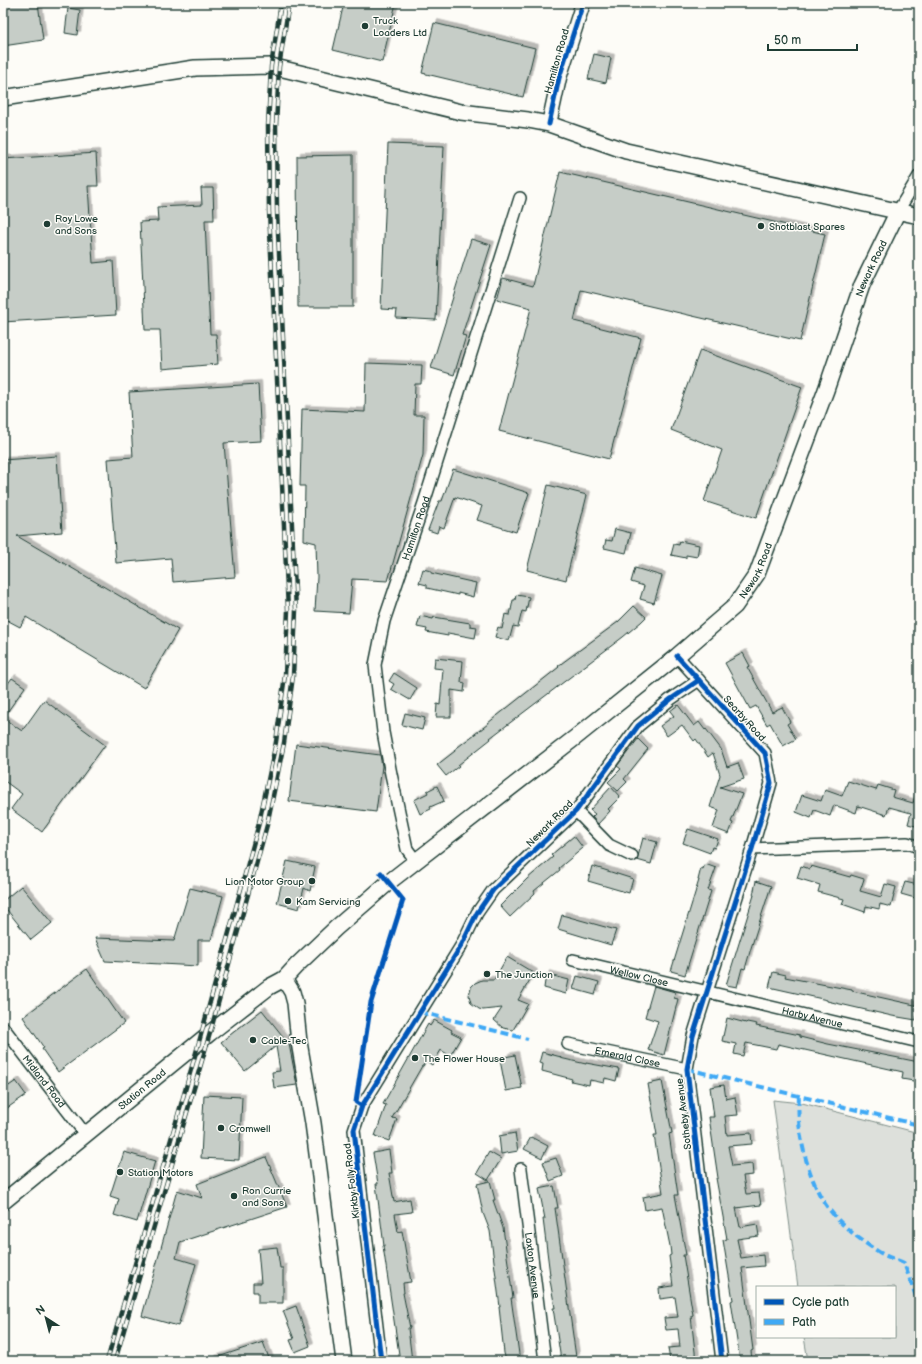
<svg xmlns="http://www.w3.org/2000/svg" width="922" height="1364" font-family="'Balsamiq Sans',sans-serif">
  <defs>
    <filter id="shadow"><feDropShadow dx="3.5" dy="-3.5" stdDeviation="0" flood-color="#0004"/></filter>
  </defs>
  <rect width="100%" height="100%" fill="#fdfcf7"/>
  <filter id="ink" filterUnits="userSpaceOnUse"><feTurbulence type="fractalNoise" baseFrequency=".025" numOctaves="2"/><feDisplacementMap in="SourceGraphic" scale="8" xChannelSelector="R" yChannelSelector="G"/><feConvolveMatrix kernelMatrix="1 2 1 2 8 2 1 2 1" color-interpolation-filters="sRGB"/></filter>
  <g filter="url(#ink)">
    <path fill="#dde0db" stroke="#7e8e88" d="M773 1100 802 1103 919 1133V1361H808L804 1337H895V1287H798Z"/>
    <path fill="#c6cdc7" stroke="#1f3d34" filter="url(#shadow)" d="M3 3H38L43 40 3 46Z
      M344 3H396L382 62 333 50Z
      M68 8 80 10 77 35 65 33Z
      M434 23 535 48 523 97 422 73Z
      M594 54 611 58 606 83 588 79Z
      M388 144 444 146 436 320 396 318 397 310 381 309Z
      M96 153 98 186H88L93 263 113 261 116 315 3 322V159Z
      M353 155V307H298L297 156Z
      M560 172 825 234 800 341 581 290 574 321 641 338 609 459 499 431 531 308 497 299 503 278 533 286Z
      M201 188H213L214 220H205L210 334H216L218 364 162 369 160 330H145L140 222 158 221 157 207 202 205Z
      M471 239 491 245 462 335 466 336 454 375 431 368Z
      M700 350 802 387 756 518 704 501 722 450 671 430Z
      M366 363 422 365 421 384H415L414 415H424L423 455 388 581 352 579 349 613 315 611 317 577 316 543 304 540 305 486H300L302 409 365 412Z
      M258 384 261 441 224 443 235 577 173 582 171 558 116 563 108 459 133 457 129 392Z
      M57 456 62 532 17 536 178 630 144 688 26 617 20 627 3 618V460Z
      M453 469 529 493 516 532 477 520 482 506 455 497 444 528 439 526 437 533 428 530 439 501H442Z
      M548 485 587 495 566 580 527 570Z
      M615 529 631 533 626 553 604 548 606 540 612 541Z
      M680 541 699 545 697 557 686 555V558L671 555 674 544 679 545Z
      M635 568 662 576 654 603 640 599 644 586 631 582Z
      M423 569 431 571V573L476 583 473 597 458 593V595L427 588V585L419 583Z
      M516 595 529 597 526 612 522 611 518 627 513 626 509 641 495 637 498 627 502 629 505 614 510 615 513 600H515Z
      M634 606 646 617 641 622 623 637 490 738 491 739 458 765 459 766 446 776 437 765 455 751 454 750 488 724V723L559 667 558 666 618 622Z
      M420 616 433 619 434 617 470 623V626L477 627 475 638 448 633V636L426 632 427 629 417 627Z
      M743 653 750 666 747 667 772 712 782 707 790 722 787 724 796 739 783 746 770 723 767 725 756 706 750 709 725 663Z
      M435 658 463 661 461 682 465 683 464 692 451 690V717H436L437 704 440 705 443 669 434 668Z
      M394 673 417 688 410 700 391 689 394 684 389 681Z
      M12 678 25 687 3 718 22 731 44 700 105 745 42 832 11 809 22 794 3 780V690Z
      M678 705 694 726 699 722 705 730 706 729 721 749 727 767 738 763 744 779 720 787 742 794 731 822 733 823 729 834 713 828 719 810 710 807 720 775 713 753 708 757 696 739 694 741 682 725 667 736 660 726 674 716 670 711Z
      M405 713 425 718 422 730 402 725Z
      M638 739 648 749 624 779 627 782 618 791 608 782 621 769 617 766Z
      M296 744 380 755 382 766 376 812 289 801Z
      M848 781 876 790 878 785 894 790 892 797 913 803 916 793 919 794V827L908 824 911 813 889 807 886 815 858 806 856 813 834 805 830 816 814 810 811 818 796 812 802 795 821 801 825 790 842 796Z
      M437 786 444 801 430 807 431 809 420 814 414 800 428 793 427 791Z
      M611 787 620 797 608 809 610 811 598 824 592 817 595 814 590 810Z
      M688 829 718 839 715 848 712 847 710 853 683 843Z
      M574 836 583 848 559 868 560 870 534 891 535 893 510 917 500 906 527 879 553 857 551 855Z
      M643 838 657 842 651 864 637 860Z
      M287 861 315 867 310 891 304 888 299 909 277 903Z
      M705 864 716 868 708 890 711 891 685 975 671 971 699 880H698L701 868 703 869Z
      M592 866 633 879 629 893 588 881Z
      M801 866 810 869 811 866 850 877 851 875 864 879 860 891 881 897 885 884 896 887 891 907 880 904 879 909 866 906 865 912 842 904 844 899 818 892 820 885 797 878Z
      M756 881 771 886 751 948 745 969 742 968 737 987 726 985 754 895H753Z
      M905 882 918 885 915 898 901 894Z
      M21 886 52 923 31 940 3 905V901Z
      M190 888 223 896 211 940H198V966L105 961 95 938 174 941Z
      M562 915 616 930 611 945 558 929Z
      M507 957 534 973 518 1000 528 1004 513 1030 503 1028 494 1020 502 1008 483 1010 479 1009 471 1003 469 995 471 987 475 983 482 980H494Z
      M87 969 124 1023 58 1072 42 1049 44 1048 23 1017Z
      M773 972 786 975 785 977 852 990V991L919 1006 916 1020 892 1016 827 1001V1000L769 987Z
      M546 974 569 980 566 994 544 988Z
      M577 976 599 982 595 995 573 989Z
      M654 986 675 992 674 998 678 999 664 1055 648 1050 658 1021 645 1017Z
      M262 1010 289 1044 297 1085 274 1088 272 1072 280 1071 276 1046 245 1071 221 1042Z
      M727 1018 746 1023 747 1022 757 1024 756 1026 800 1035V1037L828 1044 919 1062V1082L902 1079 903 1072 778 1044 776 1049 746 1043 743 1056 734 1054 736 1044 722 1041Z
      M434 1020 452 1030 451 1032 461 1037 450 1056 441 1050 432 1065 426 1061 423 1066H422L392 1118 397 1119 389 1141 375 1136 386 1105 383 1104 428 1024 430 1026Z
      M542 1052 561 1057 560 1058 586 1064V1063L619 1069 616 1081 605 1078 604 1083 590 1080 589 1085 571 1081 572 1079 542 1071 543 1064 539 1063Z
      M515 1055 522 1088 506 1091 500 1060 505 1059V1057Z
      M16 1081 26 1095 3 1111V1090Z
      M662 1081 672 1133 669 1134 678 1195H675L686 1255H683L693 1315 691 1316 696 1361H683V1359L670 1361 668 1348 680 1347 678 1329 666 1330 664 1318 678 1317 675 1297 660 1299 659 1288 673 1286 669 1256 671 1255 670 1246 662 1207 645 1210 643 1197 663 1193 654 1135H657L648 1084Z
      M724 1085 726 1099 735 1097 738 1115 725 1116 727 1135 751 1133 752 1144 728 1146 732 1166 752 1164 753 1175 743 1176 746 1194 759 1193 761 1205 736 1208 740 1227 757 1224 759 1236 737 1239 741 1258 763 1255 764 1266 742 1268 753 1350 751 1351 752 1361H740L731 1301 733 1300 723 1240 727 1239 716 1178H718L709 1117H714L710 1087Z
      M204 1095 242 1097 239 1160 201 1158Z
      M515 1133 518 1151 501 1154 499 1136Z
      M531 1137 548 1146 542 1158 524 1149Z
      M389 1150 392 1173H389L394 1202 410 1199 412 1212 395 1214 398 1232 402 1231 411 1282 403 1283 404 1293H403L410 1328H408L412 1361H400L383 1246H384L376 1184H378L373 1153Z
      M124 1152 155 1161 137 1222 114 1215 119 1199 110 1196Z
      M489 1152 501 1159 488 1180 477 1173Z
      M266 1157 287 1207 180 1242 176 1258 196 1264 178 1326 142 1316 177 1190 202 1198 197 1184Z
      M556 1158 563 1176 550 1181 543 1162Z
      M490 1181 495 1200H493L503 1228 513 1298H511L520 1361H506L504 1353 499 1307H500L490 1231 483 1213 477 1184Z
      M554 1186 558 1208H555L576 1357 561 1360 553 1308H555L549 1275H550L543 1219H545L539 1189Z
      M277 1247 280 1268H283V1303H258V1292H253V1283H261L258 1249Z
      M296 1306 310 1346 295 1352 290 1340 294 1339 283 1311Z
      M263 1342 270 1361H212V1359Z"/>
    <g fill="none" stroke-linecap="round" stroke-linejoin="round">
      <g stroke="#1f3d34" stroke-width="14">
        <g id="minor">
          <path d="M898 211 919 176"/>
          <path d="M677 656 765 753 771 783 752 849 693 1036 687 1069 722 1361"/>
          <path d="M576 811 609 845 632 856"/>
          <path d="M752 849 907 843 919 847"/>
          <path id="s1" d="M416 861 407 849 391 774 383 732 375 665 384 621 424 503 520 198"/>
          <path id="s2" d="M573 960 919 1042"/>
          <path id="s3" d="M3 1027 86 1135"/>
          <path id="s4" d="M568 1044 687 1069"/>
          <path id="s5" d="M521 1169 545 1361"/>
          <path d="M381 1361 354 1130 362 1106 461 946 477 913 493 890 576 811 638 726 671 699 699 680"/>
        </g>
      </g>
      <g stroke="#1f3d34" stroke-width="17">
        <path id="tertiary" d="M549 124 559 78 583 3"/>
      </g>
      <g stroke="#1f3d34" stroke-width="18">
        <g id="secondary">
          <path d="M3 98 195 68 271 66 461 112 528 120 549 124 626 151 919 216"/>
          <path d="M284 979 292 992 295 1003 299 1042 313 1123 344 1361"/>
          <path id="s6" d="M3 1202 210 1033 269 987 284 979 296 966 336 928 389 882 576 737 677 656 735 606 757 574 826 390 862 285 898 211"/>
        </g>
      </g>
      <use href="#minor" stroke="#fdfcf7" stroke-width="11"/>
      <use href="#tertiary" stroke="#fdfcf7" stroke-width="14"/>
      <use href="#secondary" stroke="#fdfcf7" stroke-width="15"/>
      <g stroke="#1f3d34" stroke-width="4.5">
        <path id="rail" d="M107 1361 199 1042 259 823 276 742 285 675 288 610 269 211 268 126 271 66 281 3
          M115 1361 210 1033 267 825 284 743 293 676 296 610 277 211 276 126 279 67 289 3"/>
      </g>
      <use href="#rail" stroke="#fdfcf7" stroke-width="3" stroke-dasharray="9" stroke-linecap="butt"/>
      <path stroke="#3fa9f5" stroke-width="4" stroke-dasharray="8 4" stroke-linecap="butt" d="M420 1012 528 1039
        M687 1069 919 1125
        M799 1097C796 1128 806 1170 821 1197 832 1218 857 1238 876 1250 884 1256 895 1259 904 1263L919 1305"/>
      <g stroke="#fdfcf7" stroke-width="8">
        <path id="cycleway" d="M549 124 559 78 583 3
          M677 656 765 753 771 783 752 849 693 1036 687 1069 722 1361
          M362 1106 356 1102 371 1002 403 900 381 873
          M381 1361 354 1130 362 1106 461 946 477 913 493 890 576 811 638 726 671 699 699 680"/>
      </g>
      <use href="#cycleway" stroke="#0057b8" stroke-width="5"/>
    </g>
  </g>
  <g fill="#1f3d34" stroke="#fdfcf7" stroke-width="1.5">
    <circle cx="365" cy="26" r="4"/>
    <circle cx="47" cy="224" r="4"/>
    <circle cx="761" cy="226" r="4"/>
    <circle cx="312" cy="881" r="4"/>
    <circle cx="288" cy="901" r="4"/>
    <circle cx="487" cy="974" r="4"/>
    <circle cx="253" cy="1040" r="4"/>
    <circle cx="415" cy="1058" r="4"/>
    <circle cx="221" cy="1128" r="4"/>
    <circle cx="120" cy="1172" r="4"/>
    <circle cx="234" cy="1196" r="4"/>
  </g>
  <g text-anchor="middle" stroke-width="3" stroke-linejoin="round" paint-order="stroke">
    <g font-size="10" fill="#1f3d34" stroke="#fdfcf7" text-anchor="start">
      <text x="373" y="24">Truck<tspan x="373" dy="12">Loaders Ltd</tspan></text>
      <text x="55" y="222">Roy Lowe<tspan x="55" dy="12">and Sons</tspan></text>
      <text x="769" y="230">Shotblast Spares</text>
      <text x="304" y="885" text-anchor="end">Lion Motor Group</text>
      <text x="296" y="905">Kam Servicing</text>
      <text x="495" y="978">The Junction</text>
      <text x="261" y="1044">Cable-Tec</text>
      <text x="423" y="1062">The Flower House</text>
      <text x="229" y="1132">Cromwell</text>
      <text x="128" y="1176">Station Motors</text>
      <text x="242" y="1194">Ron Currie<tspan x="242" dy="12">and Sons</tspan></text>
    </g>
    <g font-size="10" fill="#1f3d34" stroke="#fdfcf7">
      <text transform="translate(556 61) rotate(-74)" y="4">Hamilton Road</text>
      <text dy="4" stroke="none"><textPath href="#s6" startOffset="1310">Newark Road</textPath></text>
      <text dy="4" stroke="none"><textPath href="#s1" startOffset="345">Hamilton Road</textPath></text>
      <text dy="4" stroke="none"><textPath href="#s6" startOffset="986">Newark Road</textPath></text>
      <text transform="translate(745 718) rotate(48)" y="4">Searby Road</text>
      <text transform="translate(549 823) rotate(-45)" y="4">Newark Road</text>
      <text dy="4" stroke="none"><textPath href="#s2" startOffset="68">Wellow Close</textPath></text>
      <text dy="4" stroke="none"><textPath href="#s2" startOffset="246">Harby Avenue</textPath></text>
      <text dy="4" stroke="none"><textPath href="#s4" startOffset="61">Emerald Close</textPath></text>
      <text dy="4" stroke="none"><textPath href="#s3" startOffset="68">Midland Road</textPath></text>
      <text dy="4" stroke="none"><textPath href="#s6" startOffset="179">Station Road</textPath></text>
      <text transform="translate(683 1114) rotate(-97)" y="4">Sotheby Avenue</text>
      <text transform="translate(351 1181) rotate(-97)" y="4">Kirkby Folly Road</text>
      <text dy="4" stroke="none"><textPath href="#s5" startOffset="97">Laxton Avenue</textPath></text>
    </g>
  </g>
  <rect width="922" height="1364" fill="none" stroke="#fdfcf7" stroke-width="16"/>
  <rect x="8" y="8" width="906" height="1348" fill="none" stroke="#1f3d34" stroke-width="1.5" filter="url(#ink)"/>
  <rect x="756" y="1286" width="140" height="52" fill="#fdfcf7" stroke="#a4b0a9"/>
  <rect x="764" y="1299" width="20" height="6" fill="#0057b8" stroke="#a4b0a9"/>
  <text x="792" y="1306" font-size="12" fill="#1f3d34">Cycle path</text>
  <rect x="764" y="1319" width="20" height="6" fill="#3fa9f5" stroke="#a4b0a9"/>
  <text x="792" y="1326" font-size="12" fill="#1f3d34">Path</text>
  <g transform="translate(46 1318) rotate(324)" stroke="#fdfcf7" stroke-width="3" paint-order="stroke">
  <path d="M0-3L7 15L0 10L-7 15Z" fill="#1f3d34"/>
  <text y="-6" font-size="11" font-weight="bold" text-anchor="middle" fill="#1f3d34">N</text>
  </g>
  <path d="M768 44v6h89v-6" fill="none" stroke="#1f3d34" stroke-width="2"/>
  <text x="774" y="44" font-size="12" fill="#1f3d34" stroke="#fdfcf7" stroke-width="3" paint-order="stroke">50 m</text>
</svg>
